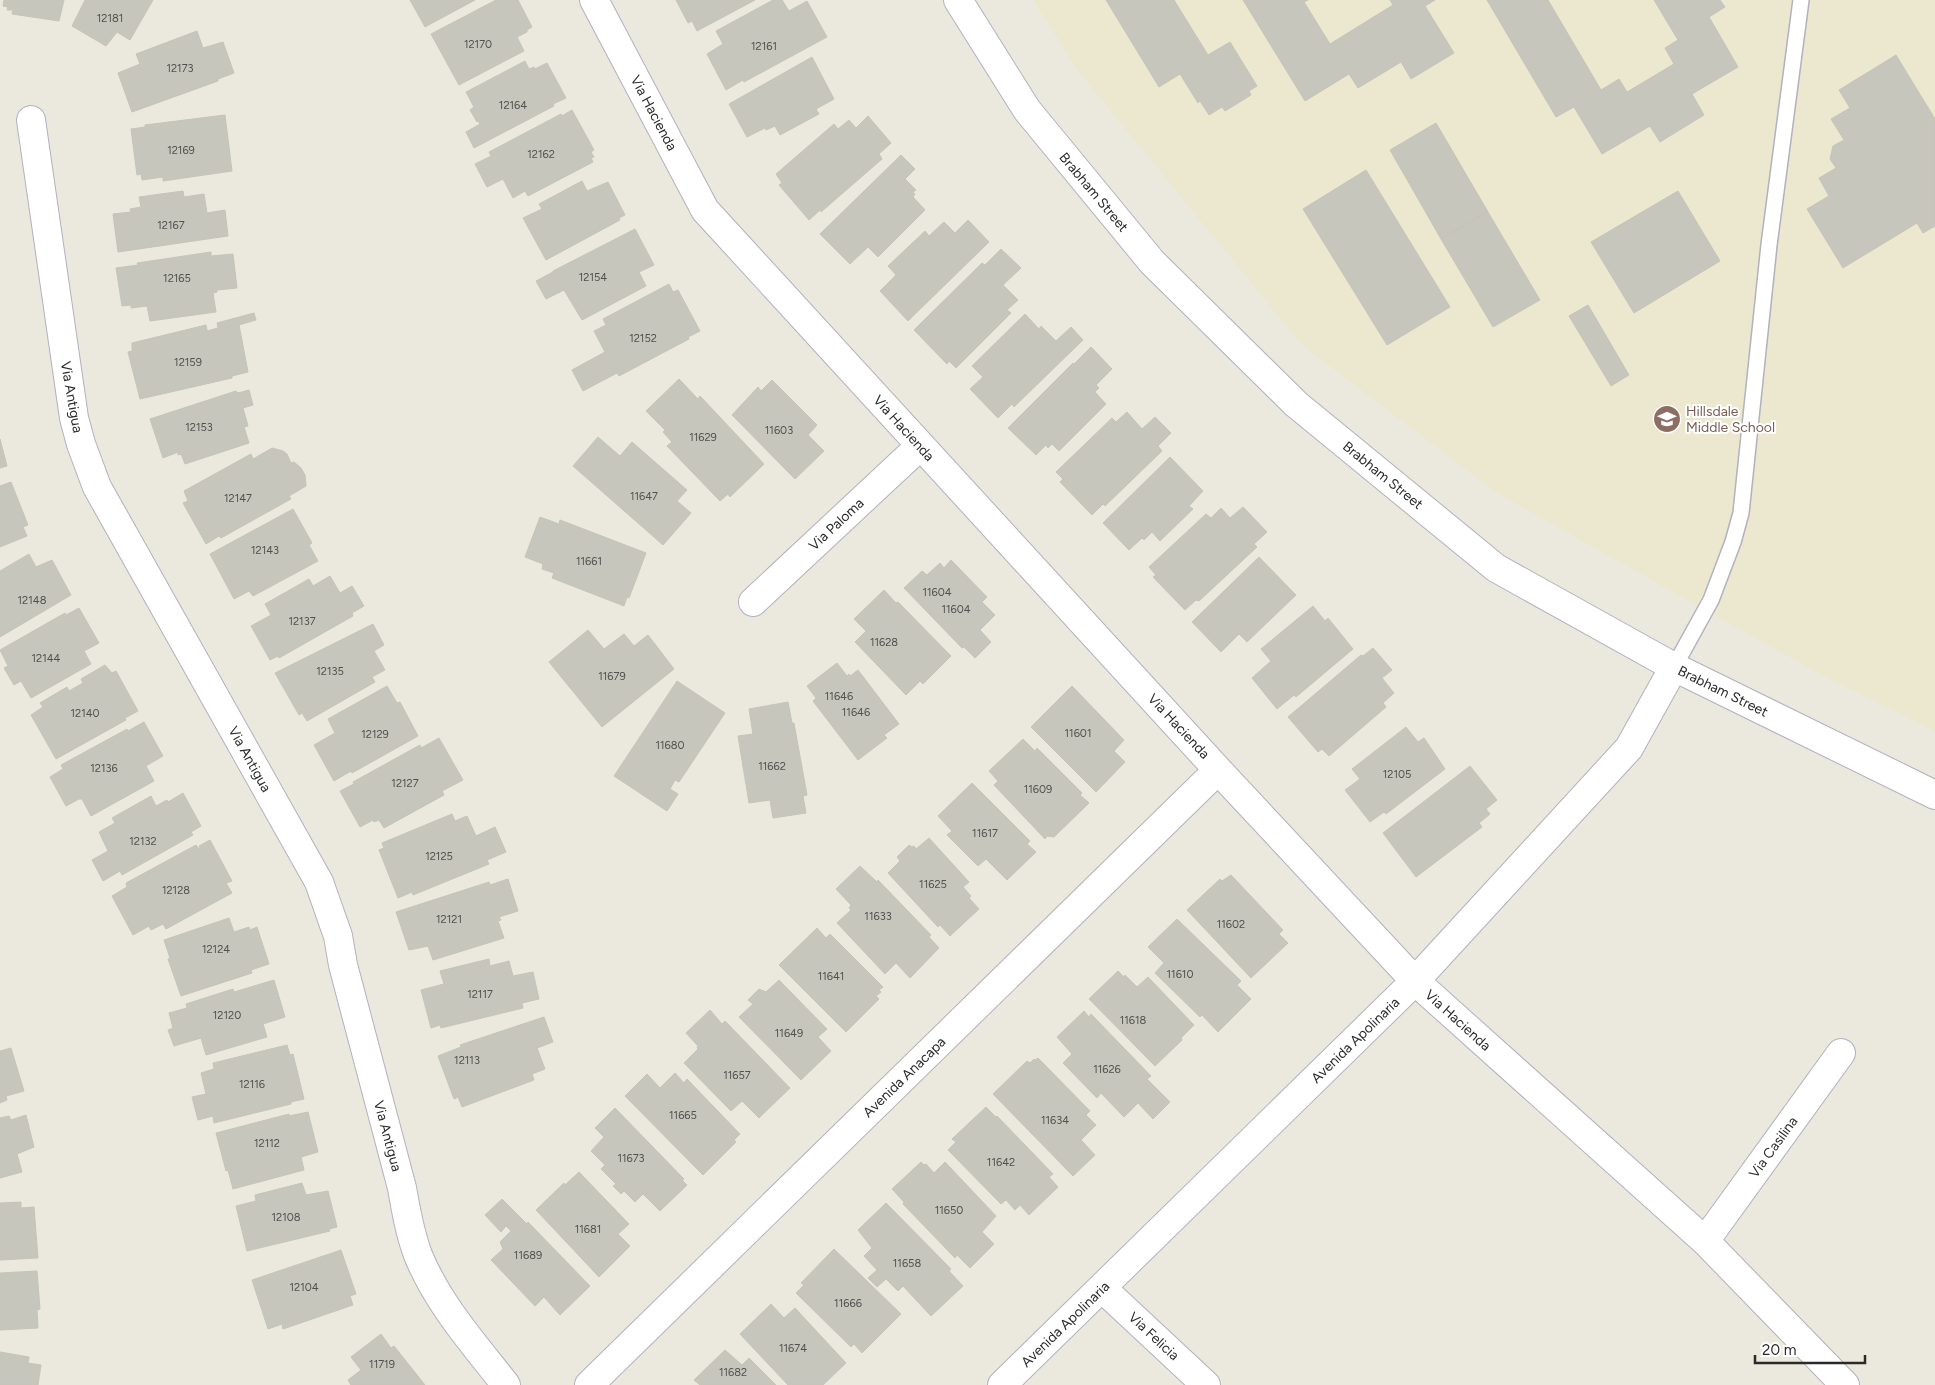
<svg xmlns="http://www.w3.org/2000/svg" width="1935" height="1385" font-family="Figtree,sans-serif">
  <rect width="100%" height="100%" fill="#ebe8de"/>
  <path fill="#ebe8cf" d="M1033 0H1935V731L1827 678 1497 493 1302 345 1079 72Z"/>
  <path fill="#c7c6bc" stroke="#c6c4b8" d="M4 0H64L59 21 12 14 13 10H7L8 7 3 6Z
    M85 0H153L130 40 117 32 106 46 72 26Z
    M410 0H475L425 27Z
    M496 0H518L532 27 527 30V32L517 37 524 51 459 85 431 34Z
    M676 0H755L697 31 692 21 688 23Z
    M773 0H782L789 11 807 1 827 37 744 82 743 80 726 90 707 54 723 44 716 31Z
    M1106 0H1174L1208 55 1230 42 1257 86 1249 91 1251 95 1225 111 1222 107 1209 115 1200 101 1198 103 1180 74 1159 87Z
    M1243 0H1308L1304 2 1330 44 1393 5 1390 0H1435L1425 6 1454 53 1411 79 1401 62 1358 88 1349 74 1305 101Z
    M1487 0H1548L1601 90 1619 79 1627 92 1674 64 1665 48 1678 40 1654 0H1720L1725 7 1709 17 1738 67 1692 94 1704 115 1660 142 1650 126 1602 154 1574 107 1556 117Z
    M197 31 203 48 223 42 234 73 218 79V81L132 112 118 73 140 64 136 54Z
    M1896 55 1935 119V226L1923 233 1917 223 1843 268 1807 209 1829 196 1819 178 1836 168 1830 159 1833 146 1844 140 1831 119 1850 108 1839 90Z
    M812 57 834 99 816 109 819 114 780 135 775 126 766 130 765 128 747 137 729 104Z
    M525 61 529 69 534 67 535 69 547 63 566 98 553 104 554 106 474 148 466 132 480 124 478 121 477 122 470 110 474 107 466 92Z
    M572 110 594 150 591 152 594 157 591 158 593 162 528 196 525 191 513 198 503 179 487 187 475 164 491 156 489 152 561 114 562 116Z
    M225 115 232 171 163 181V177L142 180 141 174 137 175 131 129 145 127V125Z
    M868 116 891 143 879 154 882 159 821 212 820 210 809 220 779 185 782 183 776 174 834 124 838 129 849 120 856 128Z
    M1436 123 1488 212 1441 239 1390 150Z
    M901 155 915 169 905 179 916 190 913 192 915 194 913 197 925 210 878 257 868 247 850 264 820 234Z
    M1366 170 1450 307 1387 345 1303 209Z
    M582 181 587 191 608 182 625 215 619 218 620 220 546 260 523 218 542 209 539 204Z
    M183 191 184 197 204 194 207 213 225 210 228 236 118 252 113 214 131 212 130 209 141 207 139 197Z
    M1678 191 1720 261 1634 313 1591 242Z
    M1488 212 1540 300 1493 327 1441 239Z
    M968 220 989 242 908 321 880 291 896 275 888 266 925 231 929 236 944 222 955 233Z
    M635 229 654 265 639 272 646 286 582 320 564 290 546 299 536 281 553 272V271Z
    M1001 249 1021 268 1003 285 1018 300 1007 310 1011 313 956 368 949 361 947 364 914 330 982 263 985 265Z
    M211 252V256L233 254 237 288 217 290V292L213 293 216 312 150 321 147 306 131 308V305L122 306 116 268 138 265 137 263Z
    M669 284 673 292 678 290 700 331 688 337 689 339 619 376 617 373 583 391 572 370 605 352 594 331 606 325 603 319Z
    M1588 305 1629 375 1611 386 1569 316Z
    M254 313 256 320 239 325 248 372 232 376V378L140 399 128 352 132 351V343L206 325 207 331 218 328 217 323Z
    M1025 314 1039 329 1041 326 1056 341 1071 327 1083 340 1014 407 1012 404 998 418 970 389 983 377 972 366Z
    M1091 347 1112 369 1096 385 1099 388 1095 392 1106 404 1059 451 1052 444 1048 448 1046 445 1036 455 1008 428 1073 363 1074 364Z
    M679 379 698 399 700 396 764 464 730 497 728 494 720 501 667 446 672 442 663 432 665 430 646 411Z
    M772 380 817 425 808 435 824 451 795 479 732 415 758 387 761 391Z
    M249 390 253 405 243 408 248 426 244 427 249 443 185 464 181 454 178 455V452L163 458 150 419 236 391 238 393Z
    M1127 412 1142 429 1155 417 1171 433 1158 446 1162 451 1105 506 1103 504 1092 515 1060 482 1063 479 1056 472 1112 418 1116 422Z
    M598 437 620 456 632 442 687 490 677 501 691 513 663 545 573 466Z
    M0 439 7 466 0 468Z
    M272 448 283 451 287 454 291 463 294 462 301 468 305 475 306 486 289 496 291 499 221 538 219 536 206 544 183 503 188 501 184 491 251 454 253 459Z
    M1170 457 1203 491 1189 506 1193 509 1160 541 1152 532 1144 540 1142 538 1129 550 1103 523Z
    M11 482 28 525 23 527 27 536 0 547V486Z
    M1243 507 1267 532 1254 544 1257 547 1199 601 1196 600 1185 610 1153 577 1156 575 1149 567 1206 514 1211 518 1221 508 1230 518Z
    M293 509 312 543 309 545 318 561 253 596 249 591 234 599 210 554Z
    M540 517 559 524 560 520 646 553 629 598 627 597 624 606 552 578 554 573 542 569 543 564 525 557Z
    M29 554 36 567 52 560 71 595 0 637V571Z
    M1259 557 1296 595 1247 642 1239 634 1221 652 1192 622Z
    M951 560 987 597 982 602 995 615 980 630 991 642 975 658 964 647 962 648 904 588 922 571 927 575 940 563 944 568Z
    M330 576 340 593 352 586 364 606 352 613 353 616 279 658 278 656 270 660 251 626 271 615 265 604 309 579 313 586Z
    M884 590 896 603 898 602 951 656 923 684 920 681 906 695 855 642 866 631 854 619Z
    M1313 606 1325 621 1328 618 1353 649 1296 697 1294 695 1277 709 1252 678 1271 661 1261 649Z
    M79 608 99 643 84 651 91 664 31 698 21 681 14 685 4 668 8 666 0 650 65 613 66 615Z
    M373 624 384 645 374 651 385 670 372 677 375 682 307 721 302 713 299 715 275 673Z
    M588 630 604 649 624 634 634 646 648 635 674 669 602 727 549 662Z
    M1373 648 1392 670 1382 678 1394 693 1383 703 1386 707 1329 756 1322 749 1318 752 1288 717 1361 655 1363 656Z
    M837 663 847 676 849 674 850 676 858 670 899 724 884 735 887 738 858 760 813 701 816 698 807 686Z
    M105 665 112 673 116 671 138 711 125 718 126 720 56 759 31 715 43 707 40 703 67 687 69 691 83 683 81 679Z
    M677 681 725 713 679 782 675 780 670 789 678 794 667 811 614 776Z
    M387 686 397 703 400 702 418 736 352 773 351 771 334 781 314 745 335 733 328 719Z
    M1072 686 1124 740 1114 751 1125 762 1096 792 1031 727Z
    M788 702 792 723H794L807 795 803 796 806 813 773 818 770 800 749 803 738 736 753 734 749 709Z
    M144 722 163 756 146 766 154 781 91 816 82 799H79L66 806 50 777 63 769 61 765 127 729 128 731Z
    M1406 727 1418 742 1424 738 1445 769 1386 814 1384 812 1370 822 1345 790 1360 779 1352 769Z
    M439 738 463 780 442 791 444 795 384 828 379 820 374 822 373 820 360 827 340 791 354 784 353 782 420 745 421 748Z
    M1023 739 1035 751 1037 748 1082 793 1080 795 1089 803 1054 837 1047 836 1045 839 994 785 998 781 989 771Z
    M1470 766 1497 800 1486 809 1490 814 1479 823 1482 827 1416 877 1383 833Z
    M972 783 1030 841 1027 844 1036 852 1007 880 986 859 978 866 947 835 952 831 938 816Z
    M183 793 201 826 191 832 193 835 122 875 120 871 103 881 92 860 108 851 99 832 115 823 112 818 151 796 156 806 167 800 168 802Z
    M452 814 455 821 467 816 476 836 495 827 506 852 487 860 489 864 413 895 412 892 398 898 379 850 384 848 382 843Z
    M929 838 969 882 963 887 971 896 969 898 979 909 950 936 940 925 938 927 888 873 900 861 897 857 909 845 912 847 914 846 916 849Z
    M210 840 232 881 226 883 232 893 166 929 163 924 151 930 149 926 133 935 112 896 127 887 126 883 196 845 199 849 200 848 199 846Z
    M860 866 877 882 878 880 931 935 929 937 939 948 910 978 896 963 885 974 837 923 851 910 849 908 851 905 836 889Z
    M1231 875 1283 930 1279 934 1288 943 1251 978 1187 910 1220 879 1222 881Z
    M508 879 518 911 499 917 501 920 498 921 504 938 433 960 428 946 409 950 396 912 489 882 490 885Z
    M229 918 234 932 249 927 250 930 257 927 269 964 251 970 252 973 181 996 168 959 170 958 164 940Z
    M1177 919 1241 981 1237 985 1251 999 1218 1032 1202 1015 1200 1017 1155 973 1164 963 1148 947Z
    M817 928 826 938 830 934 883 987 879 990 881 992 876 996 879 999 846 1032 779 965Z
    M489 959 490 966 509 961 513 976 533 972 539 999 522 1003 523 1008 441 1028 440 1025 431 1028 421 990 444 984 440 971Z
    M1118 971 1124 977 1125 975 1137 987 1148 977 1194 1025 1181 1038 1182 1040 1155 1066 1089 999Z
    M274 980 285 1017 263 1024 267 1037 206 1055 201 1038 174 1046 168 1030 173 1028 169 1013 187 1008 186 1004 233 989 234 992Z
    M779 980 827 1029 818 1037 831 1051 801 1080 739 1017 753 1004 748 1000 759 989 766 992Z
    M710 1010 722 1024 725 1021 790 1088 759 1118 742 1101 731 1111 684 1063 698 1049 697 1048 698 1046 686 1033Z
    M1084 1011 1089 1017 1091 1014 1151 1076 1147 1079 1170 1102 1153 1119 1138 1103 1124 1117 1101 1093 1097 1098 1063 1063 1072 1054 1057 1037Z
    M544 1017 553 1042 537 1048 545 1069 532 1074 534 1080 462 1107 458 1097 454 1099 438 1056 461 1047 460 1045Z
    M287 1045 290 1055 293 1054 304 1099 291 1102V1104L214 1123 213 1116 198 1120 192 1097 206 1094 201 1073 214 1069 213 1063Z
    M11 1048 24 1091 6 1096 7 1100 0 1103V1051Z
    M1038 1058 1090 1111 1086 1115 1096 1125 1081 1140 1095 1155 1073 1176 993 1094 1027 1061 1030 1063 1034 1059 1035 1060Z
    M675 1073 684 1083 687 1079 740 1134 734 1140 736 1142 703 1175 625 1096 647 1074 660 1088Z
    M986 1107 996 1117 997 1116 1053 1174 1049 1177 1058 1187 1029 1215 1020 1205 1015 1210 1006 1200 1001 1204 948 1150 956 1142 952 1139Z
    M615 1108 684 1179 682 1180 687 1185 660 1211 643 1194 635 1202 624 1191 621 1194 613 1186 616 1184 601 1169 605 1165 591 1151 604 1137 595 1128Z
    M308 1112 318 1152 301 1157 304 1170 233 1189 228 1170 226 1171 216 1133 289 1114V1116Z
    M26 1115 34 1147 17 1154 22 1172 0 1178V1118L9 1116 11 1120Z
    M921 1162 924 1165 926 1164 934 1173 945 1162 996 1216 982 1232 994 1244 970 1268 957 1255 955 1258 903 1204 904 1202 892 1189Z
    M579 1172 629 1224 618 1234 630 1246 599 1277 536 1210 564 1183 565 1185Z
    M302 1183 306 1195 328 1191 337 1227 329 1229 330 1231 247 1251 236 1206 256 1201 255 1195Z
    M502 1199 527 1224 528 1222 590 1286 560 1315 544 1297 535 1306 491 1260 503 1249 500 1242 511 1231 506 1226 501 1232 485 1215Z
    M21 1202V1208L34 1207 38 1258 0 1260V1203Z
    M886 1203 951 1269 949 1271 963 1286 931 1316 903 1286 898 1291 886 1279 877 1287 868 1278 877 1270 864 1256 872 1248 858 1230Z
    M834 1249 901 1314 862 1353 854 1344 851 1347 796 1293 804 1285 801 1283Z
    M341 1250 356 1294 350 1296 353 1305 283 1329 282 1324 268 1329 252 1280Z
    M37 1271 40 1309 37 1310 38 1328 0 1330V1273Z
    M771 1304 784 1318 795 1308 846 1363 823 1385H788L740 1334Z
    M381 1334 391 1348 394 1346 425 1385H351L348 1380 361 1370 351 1357Z
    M725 1350 742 1365 749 1358 776 1385H700L694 1380Z
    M0 1352 29 1357 28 1363 41 1365 38 1385H0Z"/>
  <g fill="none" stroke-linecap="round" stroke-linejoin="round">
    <g stroke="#b2b1bd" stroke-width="18">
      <path id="service" d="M1674 667 1711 600 1733 542 1741 513 1769 245 1801 0"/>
    </g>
    <g stroke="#b2b1bd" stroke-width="30">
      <path id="minor" d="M594 0 705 210 1218 770 1415 981 1705 1241 1845 1385
        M31 120 74 418 81 444 97 487 319 882 338 936 343 965 402 1188C406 1211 410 1234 418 1255 438 1304 474 1344 506 1385
        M753 602 920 446
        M1705 1241 1841 1053
        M1102 1288 1206 1385
        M589 1385 1218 770"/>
    </g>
    <g stroke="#b2b1bd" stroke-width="30">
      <path id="tertiary" d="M1002 1385 1415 981 1629 748 1674 667"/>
    </g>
    <g stroke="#b2b1bd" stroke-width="30">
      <path id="secondary" d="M958 0 1027 110 1152 262 1296 404 1496 568 1674 667 1935 795"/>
    </g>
    <use href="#service" stroke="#fff" stroke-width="15"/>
    <use href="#minor" stroke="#fff" stroke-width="28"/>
    <use href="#tertiary" stroke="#fff" stroke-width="28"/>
    <use href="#secondary" stroke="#fff" stroke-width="28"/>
  </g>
  <defs>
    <g id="school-disc" transform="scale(1.4375)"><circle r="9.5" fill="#8d6e63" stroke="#fff"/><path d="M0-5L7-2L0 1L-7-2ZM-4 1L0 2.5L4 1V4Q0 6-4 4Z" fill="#fff"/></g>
  </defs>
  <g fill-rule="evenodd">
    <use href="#school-disc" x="1667" y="419"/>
  </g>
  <g text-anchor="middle" stroke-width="4" stroke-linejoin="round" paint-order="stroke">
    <g font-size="11" fill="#51514e">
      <text x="110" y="22">12181</text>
      <text x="478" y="48">12170</text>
      <text x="764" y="50">12161</text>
      <text x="180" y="72">12173</text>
      <text x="513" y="109">12164</text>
      <text x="181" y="154">12169</text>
      <text x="541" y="158">12162</text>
      <text x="171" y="229">12167</text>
      <text x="593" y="281">12154</text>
      <text x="177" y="282">12165</text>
      <text x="643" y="342">12152</text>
      <text x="188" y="366">12159</text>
      <text x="199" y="431">12153</text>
      <text x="779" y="434">11603</text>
      <text x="703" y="441">11629</text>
      <text x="644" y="500">11647</text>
      <text x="238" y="502">12147</text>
      <text x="265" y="554">12143</text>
      <text x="589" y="565">11661</text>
      <text x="937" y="596">11604</text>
      <text x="32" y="604">12148</text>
      <text x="956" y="613">11604</text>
      <text x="302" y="625">12137</text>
      <text x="884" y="646">11628</text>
      <text x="46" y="662">12144</text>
      <text x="330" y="675">12135</text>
      <text x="612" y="680">11679</text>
      <text x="839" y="700">11646</text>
      <text x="856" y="716">11646</text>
      <text x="85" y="717">12140</text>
      <text x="1078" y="737">11601</text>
      <text x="375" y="738">12129</text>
      <text x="670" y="749">11680</text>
      <text x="772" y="770">11662</text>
      <text x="104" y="772">12136</text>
      <text x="1397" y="778">12105</text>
      <text x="405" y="787">12127</text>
      <text x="1038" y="793">11609</text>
      <text x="985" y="837">11617</text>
      <text x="143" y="845">12132</text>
      <text x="439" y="860">12125</text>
      <text x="933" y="888">11625</text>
      <text x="176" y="894">12128</text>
      <text x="878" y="920">11633</text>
      <text x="449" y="923">12121</text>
      <text x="1231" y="928">11602</text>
      <text x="216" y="953">12124</text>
      <text x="1180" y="978">11610</text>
      <text x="831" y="980">11641</text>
      <text x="480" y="998">12117</text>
      <text x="227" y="1019">12120</text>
      <text x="1133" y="1024">11618</text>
      <text x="789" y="1037">11649</text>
      <text x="467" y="1064">12113</text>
      <text x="1107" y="1073">11626</text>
      <text x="737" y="1079">11657</text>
      <text x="252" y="1088">12116</text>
      <text x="683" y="1119">11665</text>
      <text x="1055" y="1124">11634</text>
      <text x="267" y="1147">12112</text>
      <text x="631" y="1162">11673</text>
      <text x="1001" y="1166">11642</text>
      <text x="949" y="1214">11650</text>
      <text x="286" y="1221">12108</text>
      <text x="588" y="1233">11681</text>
      <text x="528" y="1259">11689</text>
      <text x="907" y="1267">11658</text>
      <text x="304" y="1291">12104</text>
      <text x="848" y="1307">11666</text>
      <text x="793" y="1352">11674</text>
      <text x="382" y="1368">11719</text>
      <text x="733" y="1376">11682</text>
    </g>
    <g font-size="14" fill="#2a2a2a" stroke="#fff">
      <text transform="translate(654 113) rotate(62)" y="5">Via Hacienda</text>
      <text transform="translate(1094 192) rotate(50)" y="5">Brabham Street</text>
      <text transform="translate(72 397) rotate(80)" y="5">Via Antigua</text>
      <text transform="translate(904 428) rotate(48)" y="5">Via Hacienda</text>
      <text transform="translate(1383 475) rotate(39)" y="5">Brabham Street</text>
      <text transform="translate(836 524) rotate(-43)" y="5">Via Paloma</text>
      <text transform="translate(1723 691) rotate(26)" y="5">Brabham Street</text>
      <text transform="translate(1179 726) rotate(47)" y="5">Via Hacienda</text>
      <text transform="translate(250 759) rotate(61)" y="5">Via Antigua</text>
      <text transform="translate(1458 1020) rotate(42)" y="5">Via Hacienda</text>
      <text transform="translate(1355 1040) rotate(-44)" y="5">Avenida Apolinaria</text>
      <text transform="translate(904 1077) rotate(-44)" y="5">Avenida Anacapa</text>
      <text transform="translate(388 1136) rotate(75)" y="5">Via Antigua</text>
      <text transform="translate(1773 1147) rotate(-54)" y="5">Via Casilina</text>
      <text transform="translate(1065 1324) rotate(-44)" y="5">Avenida Apolinaria</text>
      <text transform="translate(1154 1336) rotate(43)" y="5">Via Felicia</text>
    </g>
    <g font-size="14" fill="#785e54" stroke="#fff" text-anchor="start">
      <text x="1686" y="416">Hillsdale<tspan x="1686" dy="16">Middle School</tspan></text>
    </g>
  </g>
  <path d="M1755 1355v8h110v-8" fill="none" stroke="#2a2a2a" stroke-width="2.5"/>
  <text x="1762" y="1355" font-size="15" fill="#2a2a2a" stroke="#ffffff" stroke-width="4" paint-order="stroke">20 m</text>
</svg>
